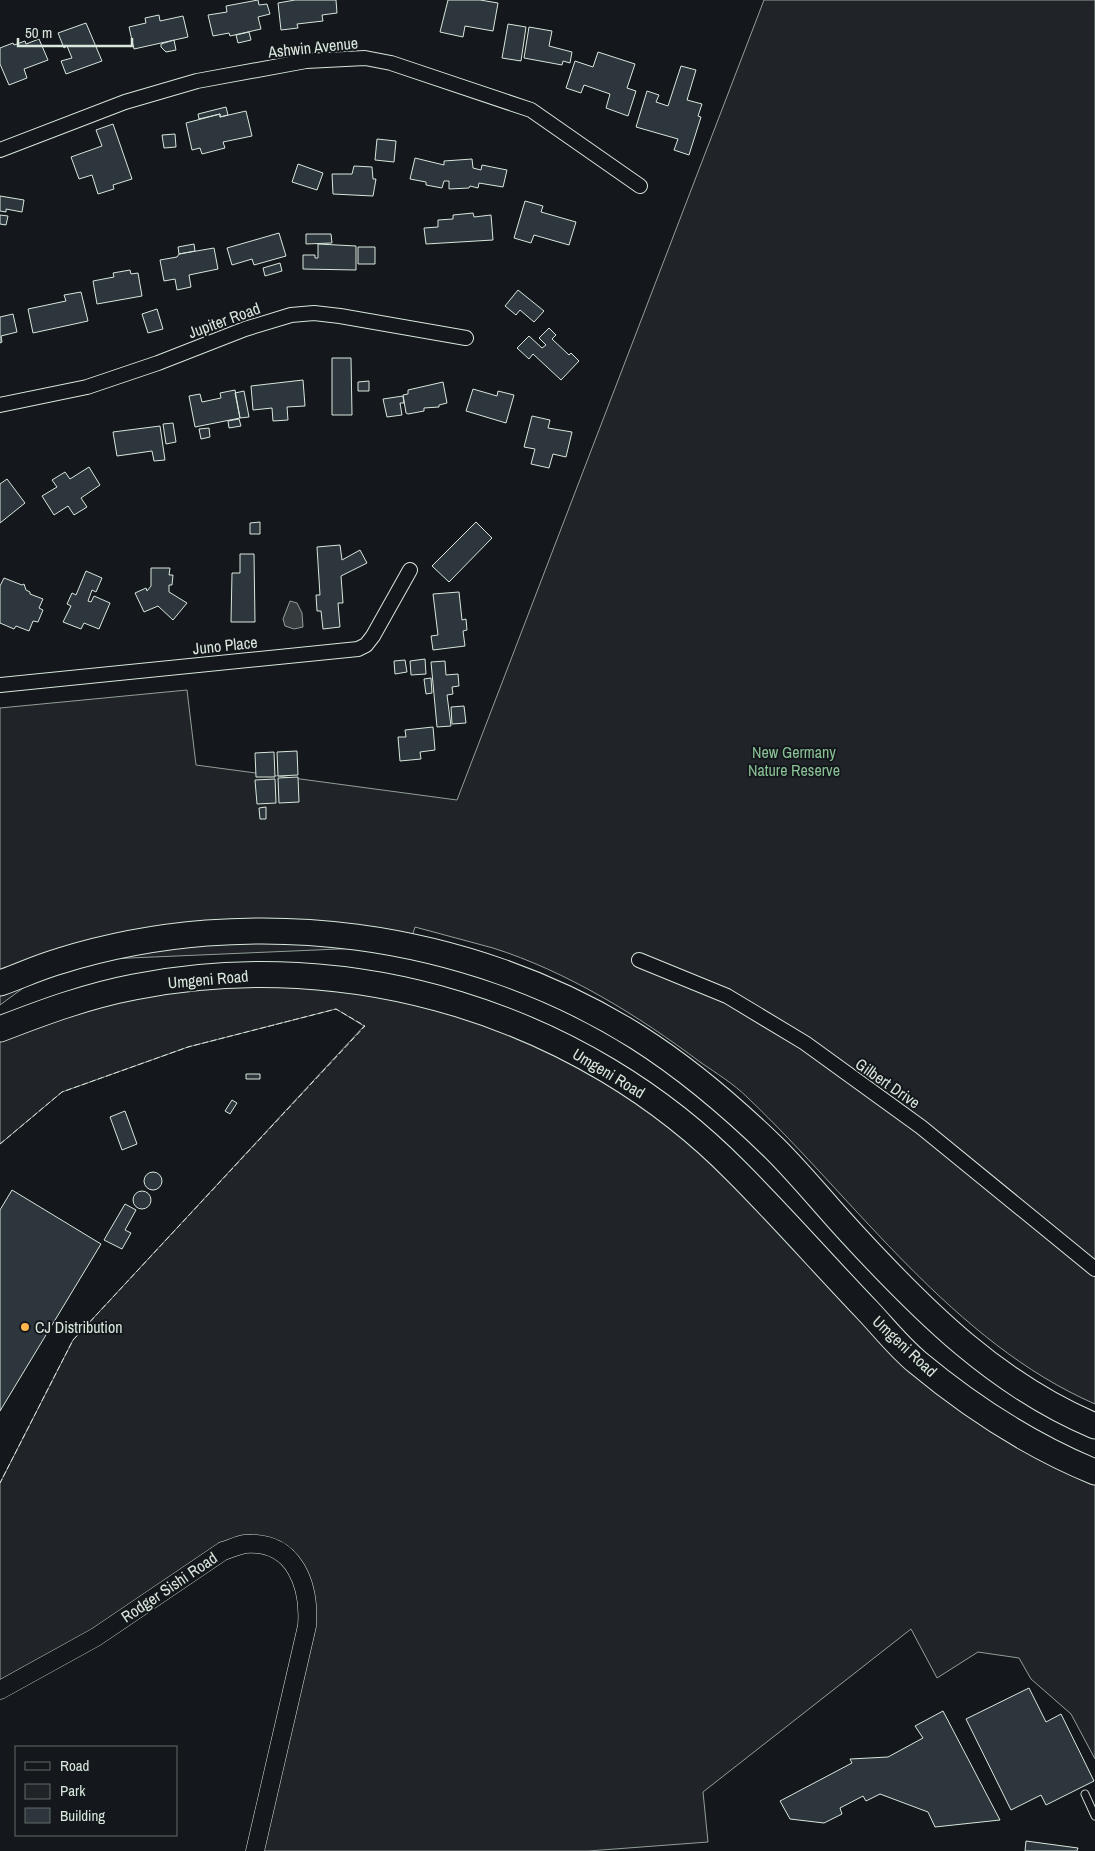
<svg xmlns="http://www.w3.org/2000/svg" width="1095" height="1851" font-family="'Archivo Narrow',sans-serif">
  <rect width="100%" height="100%" fill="#14181c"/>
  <path fill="#202428" stroke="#939e99" d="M764 0H1095V1404C953 1342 857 1202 748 1098 734 1084 716 1073 700 1062 639 1016 566 971 493 948 467 941 441 934 415 927L409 946 60 961 0 1005V708L187 690 196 765 457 800Z
    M250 977 448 1004 646 1095 915 1363 1095 1474V1759L1071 1714 1031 1679 1019 1658 978 1652 937 1678 911 1629 703 1792 708 1842 588 1851H257L307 1642 290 1557 240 1543 0 1687V1483L73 1340 364 1026 336 1009 188 1047 62 1092 0 1144V1031L71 1005Z"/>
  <path fill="#363b3e" stroke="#939e99" d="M290 601 297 603 302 613 303 627 294 629 285 626 283 619Z"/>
  <path fill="#2c363c" stroke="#d8e6dc" d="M258 0 259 5 267 4 270 14 258 17 261 29 230 36 229 33 213 36 208 15 227 12 226 6Z
    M295 0H336L337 13 322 15 323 21 297 24 298 28 281 30 278 3Z
    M448 0H480L498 3 493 31 465 26 463 37 440 32Z
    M159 15 160 21 183 16 188 37 134 49 129 27 146 23 145 18Z
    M86 23 102 61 66 74 61 61 72 58 67 46 64 48 58 33Z
    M508 24 526 27 521 61 502 58Z
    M529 27 552 31 549 46 572 52 570 63 563 61 562 65 524 58Z
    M249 32 251 40 238 43 236 35Z
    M39 39 48 60 24 69 27 78 9 85 0 64V48L13 43 14 45 25 41 26 44Z
    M174 40 176 50 166 52 161 47V44Z
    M598 52 635 64 627 88 636 91 628 116 606 108 610 94 584 85 581 93 566 88 575 61 593 67Z
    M681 66 696 70 687 100 702 104 698 116 701 117 689 155 674 150 678 139 636 127 647 91 659 95 656 102 668 106Z
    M226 107 228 115 220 117V114L199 119 198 114Z
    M246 111 252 136 223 142 225 148 202 154 200 148 192 150 186 123 220 114V117Z
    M113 124 132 179 113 185 114 189 98 194 92 175 79 179 71 157 102 146 96 130Z
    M175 134 176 147 164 148 162 135Z
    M377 139 396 141 394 162 375 160Z
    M415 158 444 165V161L472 159 473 168 481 170 482 165 507 170 503 187 479 183 478 188 470 186 469 188 449 189V181H444L442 188 426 185V182L410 179Z
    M298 164 323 173 317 190 292 182Z
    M354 166 372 167 373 179H376L373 196 333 194 332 174H352Z
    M0 196 24 200 22 212 6 209V212L0 211Z
    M525 201 543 206 541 212 576 222 569 245 534 235 531 243 514 238Z
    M473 213 474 217 491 215 493 240 426 244 424 228 438 227V220L453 219V215Z
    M0 215 8 216 6 225 0 224Z
    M279 233 286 256 254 265 252 259 232 265 227 248Z
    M306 234H331L332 243 306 244Z
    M194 244 195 251 179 254 178 247Z
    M318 244 356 246V270L303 269V255H315V258H318Z
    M358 247H375V264H358Z
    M214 248 218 269 189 275 191 287 177 290 175 279 164 281 160 260 177 257 179 254Z
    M280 263 282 271 265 276 263 268Z
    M130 270 131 274 138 273 142 296 97 304 93 281 114 277 113 273Z
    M518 290 544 311 534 322 520 310 516 315 505 306Z
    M81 292 88 321 33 333 28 309 66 301 64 295Z
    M157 309 163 329 148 333 142 314Z
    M13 314 17 332 1 336 2 342 0 343V317Z
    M549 328 556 335 552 339 569 355 571 353 579 361 561 380 533 354 529 359 517 348 529 336 542 348 546 345 539 338Z
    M332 358H351L352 415H332Z
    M303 380 305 406 287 407 288 420 273 421 272 408 253 410 251 386Z
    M369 381V391H358V382Z
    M443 382 447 403 439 405V407L424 408V411L408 414 406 413 403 395 408 394V390Z
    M473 389 497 396 498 391 514 395 506 423 466 411Z
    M235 390 240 418 195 427 189 396 200 394 202 402 221 398 220 393Z
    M244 391 249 417 240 418 235 393Z
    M403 396 404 403H400L402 415 387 417 383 399Z
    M532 416 550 420 548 428 572 432 566 457 553 454 549 468 531 464 535 449 524 447Z
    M239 419 241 426 229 428 228 421Z
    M173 423 176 442 166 444 163 424Z
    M160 426 165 460 154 461 152 451 117 456 113 432Z
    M209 428 210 437 201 439 199 429Z
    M89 467 100 485 81 498 87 507 74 515 68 506 54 515 42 496 57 487 52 480 65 472 70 479Z
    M7 479 25 503 0 523V484Z
    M260 522V534H250V523Z
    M476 522 492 538 449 582 432 566Z
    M340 545 342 560 360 550 367 563 341 576 343 603H338L340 627 323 629 321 611H317L316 595H320L317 547Z
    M240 554H254L255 622H231L232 573H240Z
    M151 568H170L169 575H173L172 585H169V592L187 603 173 620 158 606 144 612 135 593 146 588 147 591 151 586Z
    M86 571 102 578 96 592 92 590 88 601 91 602 94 596 110 603 99 629 84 623 81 629 63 622 71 606 67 604 72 593 76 595Z
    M4 578 22 585 24 584 26 590 30 592V594L43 599 39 608 43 610 38 622 33 621 29 631 16 626 14 629 0 623V586Z
    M459 592 462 620 466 619 467 630 463 631 465 646 433 650 431 636 438 635 433 594Z
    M425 659 426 674 411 675 410 661Z
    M405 660 407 672 395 674 394 661Z
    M445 661 446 675 458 674 459 686 452 687 453 694 447 695 451 726 437 727 431 662Z
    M431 678 432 693 426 694 424 679Z
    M464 706 466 723 452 724 451 707Z
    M433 727 435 750 420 752 421 759 400 761 398 737H406L405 730Z
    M297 751 298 775 278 776 277 752Z
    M274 752 275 777H256L255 753Z
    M298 777 299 802 279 803 278 778Z
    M275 779 276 803 257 804 255 780Z
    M266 807V819H260L259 808Z
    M246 1074H260V1079H246Z
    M232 1100 237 1103 230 1114 225 1111Z
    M125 1111 137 1144 122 1150 110 1117Z
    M144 1181a9 9 0 1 1 18 0a9 9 0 1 1-18 0Z
    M12 1190 101 1244 0 1411V1210Z
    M133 1200a9 9 0 1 1 18 0a9 9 0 1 1-18 0Z
    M125 1204 136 1210 125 1230 131 1233 122 1249 104 1240Z
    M1029 1688 1046 1722 1061 1714 1094 1781 1046 1805 1041 1795 1011 1810 966 1719Z
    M943 1711 1000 1820 935 1827 928 1812 880 1794 866 1801 863 1796 840 1808 842 1814 824 1823 790 1819 780 1801 852 1763 850 1759 888 1757 923 1738 915 1726Z
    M1026 1841 1078 1848 1077 1851H1025Z"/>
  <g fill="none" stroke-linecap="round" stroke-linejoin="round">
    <g stroke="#d8e6dc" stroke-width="9">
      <path id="service" d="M1085 1794 1095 1816"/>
    </g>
    <g stroke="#d8e6dc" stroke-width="16">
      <path id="minor" d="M0 150 125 102 197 81 306 61 365 58 391 63 531 110 640 186
        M0 405 87 387 158 363 245 329 291 315 314 313 340 316 466 338
        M0 685 358 649 366 645 373 636 410 570
        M639 960 727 996 805 1043 921 1127 1095 1269"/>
    </g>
    <g stroke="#d8e6dc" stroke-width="19">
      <path id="tertiary" d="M0 1690 96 1637 223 1551C230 1549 238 1545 245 1544 295 1540 310 1586 307 1626L255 1851"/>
    </g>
    <g stroke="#d8e6dc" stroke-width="27">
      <path id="motorway" d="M0 983C20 976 39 967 60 961 250 902 468 931 637 1037 686 1068 733 1108 775 1149 802 1176 826 1206 852 1234 923 1311 997 1385 1095 1426
        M0 1029C44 1012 87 996 134 987 350 944 582 1014 737 1172 782 1217 824 1265 868 1311 884 1328 899 1347 917 1362 971 1407 1029 1445 1095 1472"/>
    </g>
    <use href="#service" stroke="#14181c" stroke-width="7"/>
    <use href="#minor" stroke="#14181c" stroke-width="14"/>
    <use href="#tertiary" stroke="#14181c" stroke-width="18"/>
    <use href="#motorway" stroke="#14181c" stroke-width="25"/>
    <path stroke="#d8e6dc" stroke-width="1" stroke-dasharray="6 2.5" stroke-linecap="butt" d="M0 1144 62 1092 188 1047 336 1009 365 1026 73 1340 0 1483"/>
  </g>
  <circle fill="#ffb74d" stroke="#14181c" stroke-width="2" cx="25" cy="1327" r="5"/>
  <g text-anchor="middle" stroke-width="4" stroke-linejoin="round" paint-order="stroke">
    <g font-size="16" fill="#d8e6dc" stroke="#14181c">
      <text transform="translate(313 47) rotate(-6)" y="6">Ashwin Avenue</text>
      <text transform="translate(224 320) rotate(-20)" y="6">Jupiter Road</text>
      <text transform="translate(225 645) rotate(-6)" y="6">Juno Place</text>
      <text transform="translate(208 979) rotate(-5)" y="6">Umgeni Road</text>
      <text transform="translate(609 1073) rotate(31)" y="6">Umgeni Road</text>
      <text transform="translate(888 1083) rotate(35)" y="6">Gilbert Drive</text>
      <text transform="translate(905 1346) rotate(43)" y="6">Umgeni Road</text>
      <text transform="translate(169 1587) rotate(-34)" y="6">Rodger Sishi Road</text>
    </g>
    <g font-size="16" fill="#8ac095" stroke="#14181c">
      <text x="794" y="758">New Germany<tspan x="794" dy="18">Nature Reserve</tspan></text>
    </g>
    <g font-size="16" fill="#d8e6dc" stroke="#14181c" text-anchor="start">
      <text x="35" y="1333">CJ Distribution</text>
    </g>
  </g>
  <rect x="15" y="1746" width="162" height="90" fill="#14181c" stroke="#626a69"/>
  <rect x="25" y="1762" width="25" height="8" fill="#14181c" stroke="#626a69"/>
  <text x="60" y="1771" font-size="15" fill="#d8e6dc">Road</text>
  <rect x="25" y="1784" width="25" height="15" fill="#202428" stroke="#626a69"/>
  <text x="60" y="1796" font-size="15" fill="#d8e6dc">Park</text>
  <rect x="25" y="1808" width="25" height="15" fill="#2c363c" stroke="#626a69"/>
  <text x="60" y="1821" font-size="15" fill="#d8e6dc">Building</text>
  <path d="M18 38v8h114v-8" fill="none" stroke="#d8e6dc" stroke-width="2.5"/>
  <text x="25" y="38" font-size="15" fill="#d8e6dc" stroke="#14181c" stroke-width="4" paint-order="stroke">50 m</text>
</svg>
